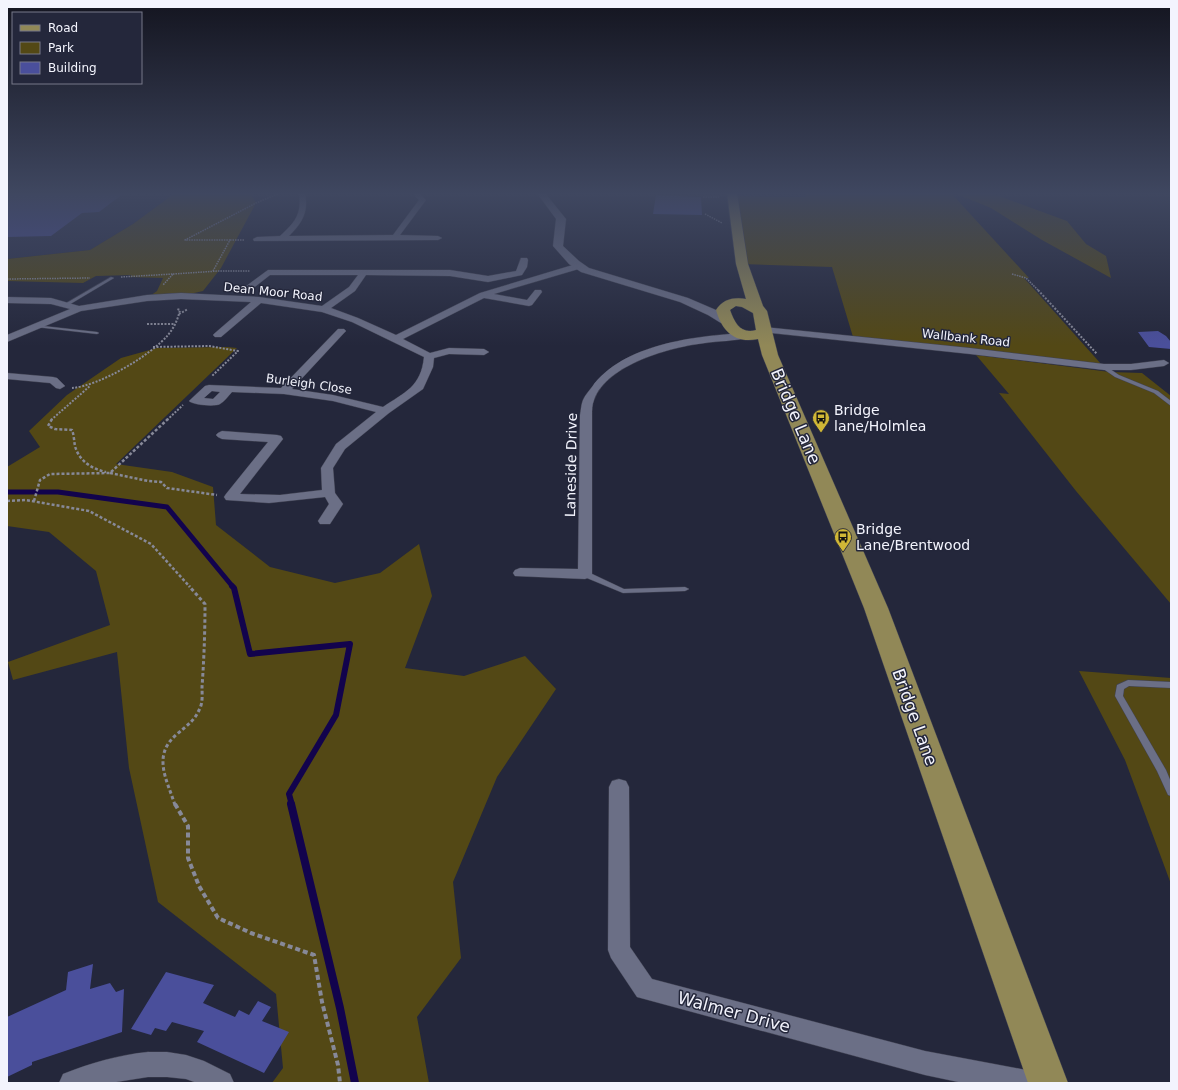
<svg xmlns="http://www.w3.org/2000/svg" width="1178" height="1090" font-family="'DejaVu Sans',sans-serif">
  <rect width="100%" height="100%" fill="#24273b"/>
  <path fill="#2d314b" d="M7 193H175L133 224 90 250 7 259Z"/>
  <path fill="#534815" d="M175 193H250L256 203 221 268 203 291 181 296 147 298 157 291 163 278 128 277 132 275 96 276 83 283 7 281V259L90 250 133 224Z
    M805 193H951L1029 278H1024L1102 365 853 337 832 267 742 264 733 196 806 197Z
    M954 193H991L1067 221 1086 244 1106 256 1111 278 1042 240 991 208Z
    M227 347 237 348 116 464 172 472 213 487 216 525 270 567 335 583 380 573 419 544 432 596 405 668 464 676 525 656 556 689 497 777 453 882 461 958 417 1017 429 1083H272L283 1068 276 994 158 902 129 768 117 652 13 680 8 662 110 625 96 571 49 532 7 526V467L40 447 29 431 67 395 121 358 157 348Z
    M976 355 1110 372 1142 373 1171 396V604L1076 491 999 393 1009 394Z
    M1079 671 1171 678V884L1125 760Z"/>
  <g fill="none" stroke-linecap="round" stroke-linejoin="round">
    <path stroke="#12034d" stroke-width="5" d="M7 492H58L167 507 233 587"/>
    <path stroke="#12034d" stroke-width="6" d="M232 586 234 588 250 654 350 644 336 715 289 794 292 805"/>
    <path stroke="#12034d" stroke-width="8" d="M291 804 340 1008 355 1083"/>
  </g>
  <path fill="#4a4f9b" d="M7 193H124L99 212 82 213 51 236 7 237Z
    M656 195 701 197 702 215 653 214Z
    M1158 331 1166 336 1171 342V349L1149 347 1138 332Z
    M93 964 90 989 110 983 116 992 124 989 122 1032 32 1062V1065L7 1077V1017L66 990 68 972Z
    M166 972 214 985 203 1003 235 1017 239 1010 249 1015 258 1001 271 1007 262 1021 289 1032 264 1073 197 1042 204 1031 172 1022 166 1031 155 1028 151 1035 131 1029Z"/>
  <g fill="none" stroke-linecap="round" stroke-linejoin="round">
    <g stroke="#404252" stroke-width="1">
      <path id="service" d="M111 277 114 278 67 306 63 305Z
        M34 325 97 332 99 333 97 334 36 327H34Z
        M1104 365 1119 375 1158 391 1171 401V406L1154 393 1115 377 1102 368V366Z
        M582 572H588L624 589 685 587 689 589 685 591 623 593 582 576 581 574Z
        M1128 680 1171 682V688L1129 686 1124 689 1123 696 1166 770 1171 782V796L1168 795 1157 771 1115 696 1117 685Z"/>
    </g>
    <g stroke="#404252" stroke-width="1">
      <path id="minor" d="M299 193H305C309 212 302 223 289 236L393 235 419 200 412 193H419L426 200 400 235 438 236 442 238 438 240 254 241 253 239 257 237 280 236C295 222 302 215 299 193Z
        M521 258H527L528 260 527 267 522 275 488 282 450 276 366 275 355 291 331 308 358 318 396 335 480 293 576 264H579L583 266 582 268 494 294 527 300 535 290H541L542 292 532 305 529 306 484 298 403 339 430 353 449 348 484 349 489 352 484 355 449 354 434 358 433 367 423 389 389 413 345 449 333 468 335 493 343 504 330 524H320L318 521 329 504 325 497 269 503 226 500 224 497 226 494 268 442 222 439 218 437 216 435 218 433 222 431 277 435 281 436 283 439 240 494 280 495 322 490 321 468 336 444 376 412 333 401 284 394 232 392C228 396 225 401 220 404 215 407 193 405 189 401L205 386 209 385 281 388 338 329H344L346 331 344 333 292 389 333 395 383 407C405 392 421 387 424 357L352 322 322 312 261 303 221 337H215L213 335 215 333 251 302 181 299 147 301 81 311 7 342V335L70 309 51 304 7 303V297L51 298 79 306 147 295 181 293 259 297 322 306 349 287 358 275H270L252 289H246L245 287 268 270H450L488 276 516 271ZM212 391 220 392 213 399 204 398Z
        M764 327 970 348 1104 364H1131L1164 360 1169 363 1164 366 1131 370H1104L970 354 761 332 759 330 761 328Z
        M744 333 749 336 747 338C734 341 719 341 705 343 671 347 607 364 594 400 592 405 592 410 592 415V574L590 577 585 579 515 576 513 573 515 570 520 568 578 569 580 415C581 410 581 405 583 400 585 395 589 391 592 387 623 344 695 336 744 333Z
        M7 373 53 377 57 378 65 386 60 389 56 388 50 383 7 379Z
        M619 779 626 781 629 787 630 947 652 979 925 1051 1026 1070 1035 1074 1039 1083H963L925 1075 637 997 611 958 608 950 609 787 612 781Z
        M148 1052H167L186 1055 204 1061 230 1074 234 1083H197L186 1079 167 1077H148L110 1083H59L63 1074C91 1063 118 1055 148 1052Z"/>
    </g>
    <g stroke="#404252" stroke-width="1">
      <path id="tertiary" d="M537 193H545L566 219 563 246 579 261 589 268 688 298 716 310 731 320 729 323H721L708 315 680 302 581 272 569 264 553 246 556 219Z"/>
    </g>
    <g stroke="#404252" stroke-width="1">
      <path id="primary" d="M727 193H737L748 264 763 306 767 311 778 355 888 608 1068 1083H1028L864 608 762 355 758 339C735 344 722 331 716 310 723 299 734 297 746 299L736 264ZM736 306 742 307 753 313 756 330C741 334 735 324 730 310Z"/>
    </g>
    <path stroke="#878998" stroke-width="1.5" stroke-dasharray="1.5 1" stroke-linecap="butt" d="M703 197H719
      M705 214 722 223
      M230 240H245
      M213 271 230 240H185L256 203 280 193
      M173 274 218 271H250
      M1012 274 1026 278 1039 291
      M121 277 173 274 163 285
      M7 279 90 278"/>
    <path stroke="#878998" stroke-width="2" stroke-dasharray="2 1.5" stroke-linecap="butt" d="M1038 290 1097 354
      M179 314 188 309
      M147 324H175
      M153 347 209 346 238 351 212 376
      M72 388C99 386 150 356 168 335 174 328 178 319 180 310L177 309
      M51 420 90 386
      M167 420 183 405"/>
    <path stroke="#878998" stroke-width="2.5" stroke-dasharray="3 2" stroke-linecap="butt" d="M52 419 48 426 55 429 72 430C74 435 74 441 75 446 79 461 92 469 106 472
      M110 473 148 481 161 482 167 488 217 495
      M7 501 26 500 89 511 151 544 190 587
      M34 501 40 480 50 474 110 473 168 419"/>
    <path stroke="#878998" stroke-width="3" stroke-dasharray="3.5 2.5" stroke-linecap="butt" d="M175 805C167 780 152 756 176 735 187 725 194 722 200 708 203 702 202 693 202 687 204 659 205 632 205 604L189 586"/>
    <path stroke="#878998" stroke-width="4" stroke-dasharray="5 3" stroke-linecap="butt" d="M175 804 188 826V858L199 886 218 918 251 933 314 955 322 1002 338 1065 340 1083"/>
    <use href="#service" fill="#6b6f86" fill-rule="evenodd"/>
    <use href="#minor" fill="#6b6f86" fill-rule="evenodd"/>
    <use href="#tertiary" fill="#6b6f86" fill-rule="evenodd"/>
    <use href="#primary" fill="#918857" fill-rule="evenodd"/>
  </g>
  <linearGradient id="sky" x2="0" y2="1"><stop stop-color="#141520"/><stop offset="0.56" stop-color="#3f4760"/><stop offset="1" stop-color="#3f4760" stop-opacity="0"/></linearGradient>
  <rect width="1178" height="346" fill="url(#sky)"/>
  <defs>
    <g id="bus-pin" transform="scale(0.9)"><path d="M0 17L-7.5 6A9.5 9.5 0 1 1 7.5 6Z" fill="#d0b736" stroke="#24273b"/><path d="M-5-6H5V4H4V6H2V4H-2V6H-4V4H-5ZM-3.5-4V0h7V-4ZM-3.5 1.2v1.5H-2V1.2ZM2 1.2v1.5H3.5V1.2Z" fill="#111"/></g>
  </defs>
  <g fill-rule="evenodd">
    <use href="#bus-pin" x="821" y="418"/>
    <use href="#bus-pin" x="843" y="537"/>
  </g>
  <g text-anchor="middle" stroke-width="3" stroke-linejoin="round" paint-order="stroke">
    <g font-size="12" fill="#f3f4fd" stroke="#24273b">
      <text transform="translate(273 292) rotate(6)" y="4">Dean Moor Road</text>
      <text transform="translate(966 338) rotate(6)" y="4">Wallbank Road</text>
      <text transform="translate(309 384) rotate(8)" y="4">Burleigh Close</text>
    </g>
    <g font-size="14" fill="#f3f4fd" stroke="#24273b" text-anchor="start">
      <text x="834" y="415">Bridge<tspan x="834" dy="16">lane/Holmlea</tspan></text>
      <text x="856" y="534">Bridge<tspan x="856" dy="16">Lane/Brentwood</tspan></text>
    </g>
    <g font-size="14" fill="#f3f4fd" stroke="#24273b">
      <text transform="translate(571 465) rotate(-89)" y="5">Laneside Drive</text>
    </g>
    <g font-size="17" fill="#f3f4fd" stroke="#24273b">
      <text transform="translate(796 416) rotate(67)" y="6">Bridge Lane</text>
      <text transform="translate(915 717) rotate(70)" y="6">Bridge Lane</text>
      <text transform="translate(734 1012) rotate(15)" y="6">Walmer Drive</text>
    </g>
  </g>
  <rect width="1178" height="1090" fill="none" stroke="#f3f4fd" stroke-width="16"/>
  <rect x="12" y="12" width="130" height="72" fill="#24273b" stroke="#777989"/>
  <rect x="20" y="25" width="20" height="6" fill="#918857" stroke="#777989"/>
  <text x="48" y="32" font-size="12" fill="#f3f4fd">Road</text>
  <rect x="20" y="42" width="20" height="12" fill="#534815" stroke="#777989"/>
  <text x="48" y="52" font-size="12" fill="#f3f4fd">Park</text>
  <rect x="20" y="62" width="20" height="12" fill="#4a4f9b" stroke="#777989"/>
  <text x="48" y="72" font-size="12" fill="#f3f4fd">Building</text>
</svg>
